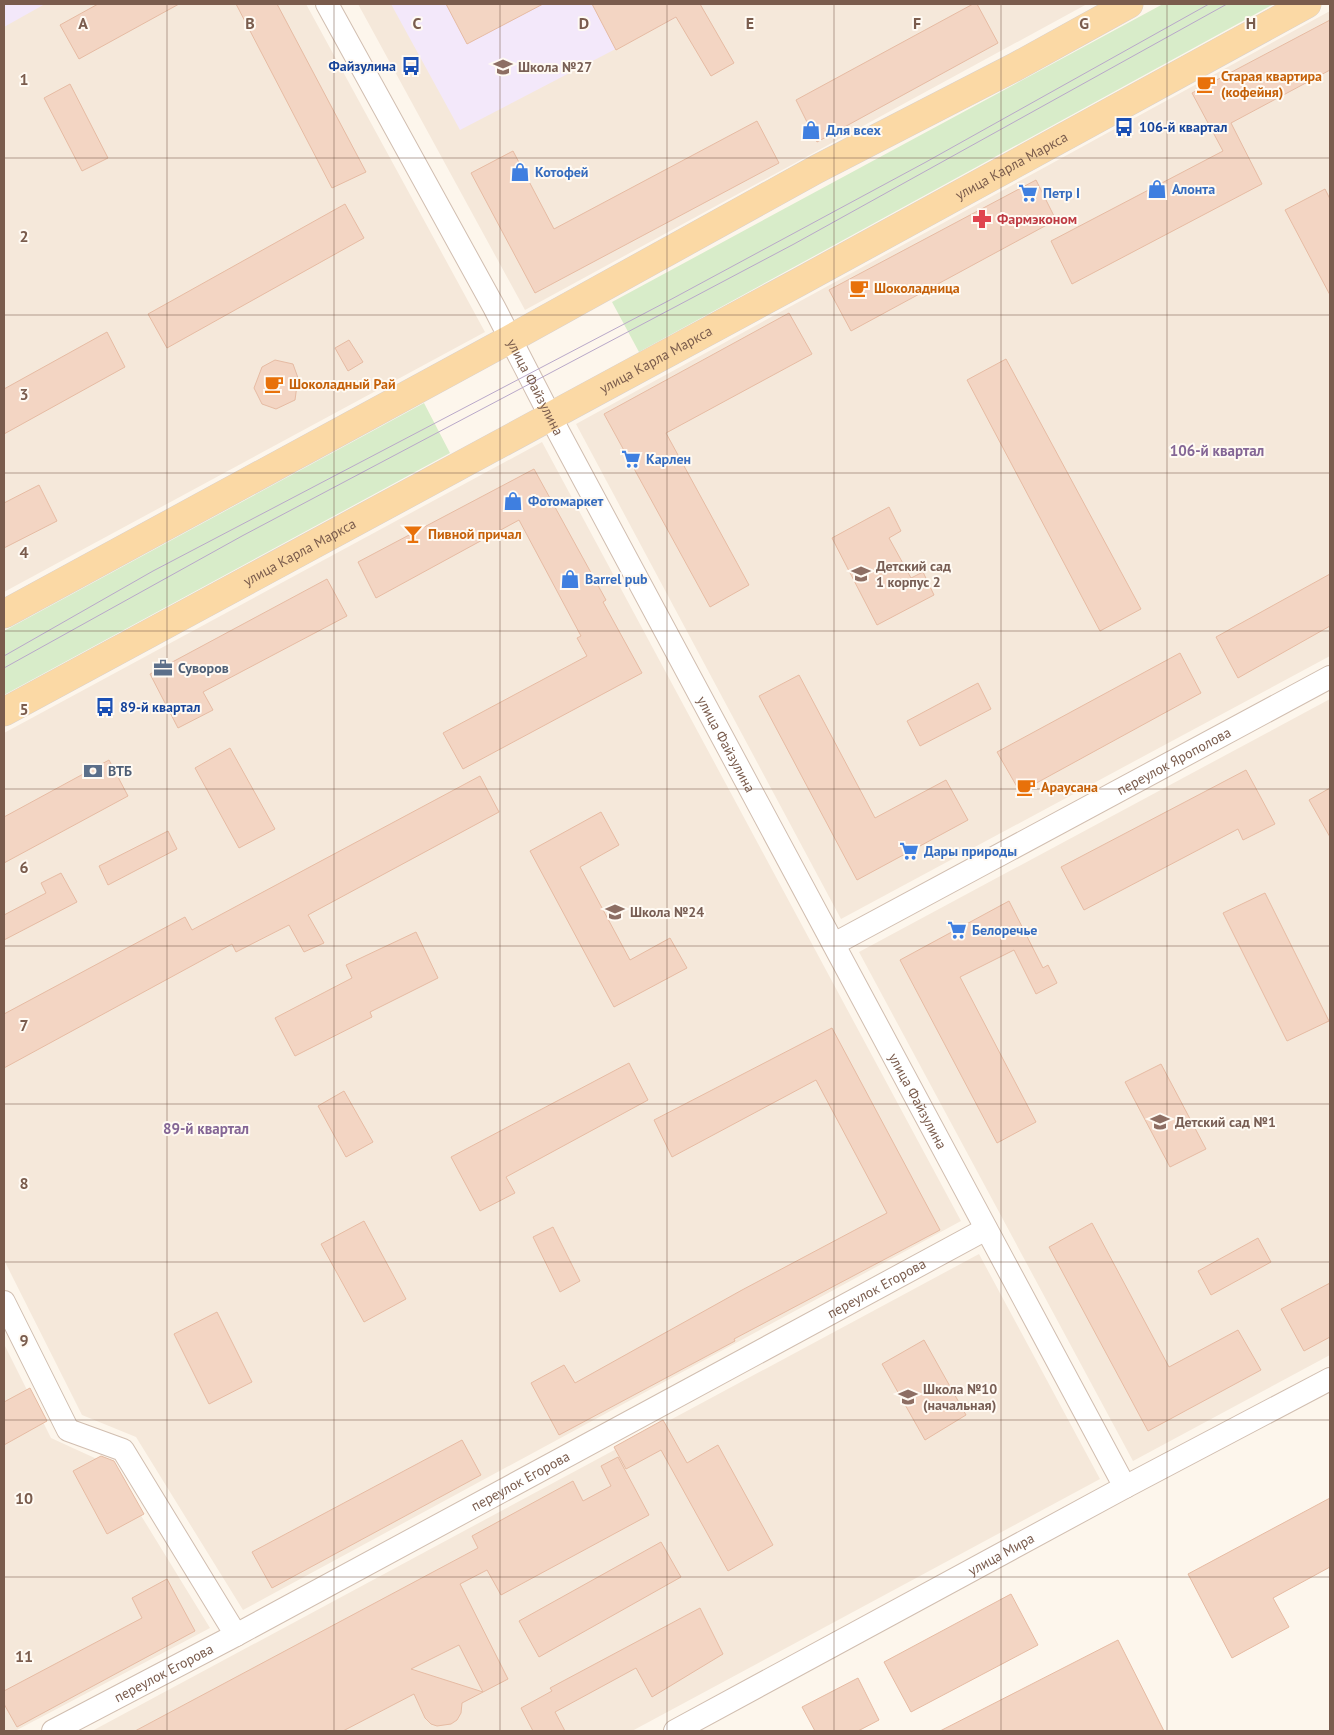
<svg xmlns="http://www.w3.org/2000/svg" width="1334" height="1735" font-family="'PT Sans',sans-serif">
  <rect width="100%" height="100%" fill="#fdf6ec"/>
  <path fill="#f5e8da" d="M4 4H306L485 332 4 592Z
    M358 4H1087L525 310Z
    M1330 11V656L841 919 576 424Z
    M542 442 961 1221 243 1610 136 1437 82 1415 4 1260V733Z
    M1330 699V1355L1133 1461 859 952Z
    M979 1254 1100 1479 632 1731H92Z
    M4 1344 51 1438 110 1465 210 1628 15 1731H4Z"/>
  <path fill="#f3e8fa" d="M4 4H45L4 27Z
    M391 4H702L460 130Z"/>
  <path fill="#d8ecc9" d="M1163 4H1274L639 352 612 302Z
    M424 403 450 453 4 695V631Z"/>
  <path fill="#f3d5c3" stroke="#e6bba3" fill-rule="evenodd" d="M98 4H179L79 59 60 25Z
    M236 4H277L366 172 332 188Z
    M446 4H543L467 44Z
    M592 4H700L734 63 711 76 676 17 616 50Z
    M973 4H977L998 43 817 142 796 100Z
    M1330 20V70L1231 123 1262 184 1072 284 1051 241 1223 151 1192 93Z
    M70 84 108 158 82 171 44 98Z
    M757 121 779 163 535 293 471 173 513 151 554 229Z
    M1036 180 1056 220 851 331 829 290Z
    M1325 189 1330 199V295L1285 210Z
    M345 204 364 238 167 348 148 314Z
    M789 313 812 354 666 433 749 585 710 607 604 414Z
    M107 332 125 367 4 434V389Z
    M349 340 363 362 348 371 335 348Z
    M1006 359 1141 609 1100 631 967 380Z
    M275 360 293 364 298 378 295 400 276 409 262 404 254 388 262 367Z
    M534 469 606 600 603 602 642 673 463 769 443 733 587 656 577 638 581 636 519 520 376 598 358 562Z
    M39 485 57 521 4 548V503Z
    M889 507 901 531 889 538 911 578 923 572 934 595 877 625 832 538Z
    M1330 574V626L1238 678 1216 637Z
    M327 579 347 616 203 692 213 710 178 728 150 674Z
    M1180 653 1201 693 1020 792 997 752Z
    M799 675 875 818 946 780 968 820 857 880 759 696Z
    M978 683 991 709 920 746 907 721Z
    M230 748 275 829 239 848 195 768Z
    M109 760 128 796 4 863V817Z
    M1246 770 1275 824 1243 840 1238 829 1084 910 1061 867Z
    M480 776 499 812 308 915 324 943 304 952 289 925 236 952 232 944 4 1068V1014L185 917 192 930Z
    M1330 788V837L1309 800Z
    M601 812 619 845 580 867 630 960 670 938 687 968 614 1007 530 851Z
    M168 831 177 849 108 885 99 866Z
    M61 873 77 902 4 940V915L46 893 41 883Z
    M1265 893 1329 1021 1287 1041 1223 913Z
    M1009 901 1043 968 1048 965 1057 983 1036 994 1014 950 960 977 1036 1122 997 1143 900 960Z
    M416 932 438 978 370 1012 372 1017 295 1056 275 1018 352 978 346 965Z
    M832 1028 940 1230 734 1339 735 1341 559 1435 531 1383 564 1365 575 1383 742 1290 887 1213 816 1080 672 1157 654 1120Z
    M629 1063 648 1100 506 1177 515 1193 480 1211 451 1157Z
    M1161 1064 1206 1149 1170 1167 1125 1082Z
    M344 1091 373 1142 346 1157 318 1106Z
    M364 1221 406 1299 364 1322 321 1244Z
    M1092 1223 1169 1367 1238 1330 1261 1370 1148 1431 1049 1247Z
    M553 1227 580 1281 560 1292 533 1237Z
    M1258 1238 1271 1262 1211 1295 1198 1271Z
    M1330 1283V1337L1304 1351 1281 1309Z
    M217 1312 252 1382 209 1404 174 1334Z
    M924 1340 966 1415 925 1440 882 1364Z
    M30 1388 47 1421 4 1445V1402Z
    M663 1420 687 1463 718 1445 773 1545 728 1571 661 1450 626 1469 614 1447Z
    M462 1440 481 1475 272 1588 252 1552Z
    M101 1456 114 1461 144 1514 107 1534 73 1471Z
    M618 1457 649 1515 501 1595 487 1570 460 1584 508 1679 462 1703 461 1713 457 1720 451 1724 437 1726 431 1724 425 1718 414 1694 343 1731H135L478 1548 472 1536 573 1481 583 1501 611 1486 601 1466ZM459 1645 483 1692 411 1669Z
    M1330 1498V1567L1273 1598 1289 1627 1232 1658 1188 1574Z
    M661 1542 681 1577 539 1657 519 1621Z
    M167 1579 195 1631 17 1727 4 1704V1691L142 1618 132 1598Z
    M1011 1594 1038 1645 911 1712 884 1662Z
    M700 1608 723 1654 652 1697 636 1668 555 1712 565 1731H533L521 1708 552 1691 550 1688Z
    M1118 1640 1164 1731H940Z
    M858 1678 879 1720 858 1731H815L802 1707Z"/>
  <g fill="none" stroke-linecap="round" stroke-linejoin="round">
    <g stroke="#d1beb0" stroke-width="24">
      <g id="minor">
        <path id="s1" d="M327 4 494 307 559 433 1125 1487"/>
        <path id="s2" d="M834 944 1330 677"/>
        <path d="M4 1302 68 1430 123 1450 236 1635"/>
        <path id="s3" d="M53 1731 236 1635 986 1229"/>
        <path id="s4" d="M675 1731 1125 1487 1330 1379"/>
      </g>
    </g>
    <g stroke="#dad1cd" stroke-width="29">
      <g id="major">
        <path d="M4 614 510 339 817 169 1015 67 1129 4"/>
        <path id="s5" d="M4 712 801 281 1307 4"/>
      </g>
    </g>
    <use href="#minor" stroke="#fff" stroke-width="22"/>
    <use href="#major" stroke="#fbd9a5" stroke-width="28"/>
    <path stroke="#b9a8c9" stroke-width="1" d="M4 656 153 571 668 301 926 162 1209 4
      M4 668 242 536 794 244 1227 4"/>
  </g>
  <path fill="none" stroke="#7a5c4d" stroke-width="1" stroke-opacity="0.55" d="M167 4V1731M334 4V1731M500 4V1731M667 4V1731M834 4V1731M1001 4V1731M1167 4V1731M4 158H1330M4 315H1330M4 473H1330M4 631H1330M4 789H1330M4 946H1330M4 1104H1330M4 1262H1330M4 1420H1330M4 1577H1330"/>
  <defs>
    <g id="bus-bare" transform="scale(1.5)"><path d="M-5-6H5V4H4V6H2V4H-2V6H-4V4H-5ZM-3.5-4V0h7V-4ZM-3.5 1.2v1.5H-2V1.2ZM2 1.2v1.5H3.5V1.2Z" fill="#1a4fb4" stroke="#fffaf3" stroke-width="2.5" paint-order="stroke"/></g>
    <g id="school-bare" transform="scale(1.5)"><path d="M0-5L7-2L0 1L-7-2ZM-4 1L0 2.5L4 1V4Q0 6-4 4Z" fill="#8d6e63" stroke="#fffaf3" stroke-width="2.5" paint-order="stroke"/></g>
    <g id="cafe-bare" transform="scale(1.5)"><path d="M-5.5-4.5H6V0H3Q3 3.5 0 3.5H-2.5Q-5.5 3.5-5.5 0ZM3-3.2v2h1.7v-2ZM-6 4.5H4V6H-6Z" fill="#e8710a" stroke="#fffaf3" stroke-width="2.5" paint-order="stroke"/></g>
    <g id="shop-bare" transform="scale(1.5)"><path d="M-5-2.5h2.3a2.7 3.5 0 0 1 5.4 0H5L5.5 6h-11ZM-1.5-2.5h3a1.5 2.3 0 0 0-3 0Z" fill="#3f7fe0" stroke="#fffaf3" stroke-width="2.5" paint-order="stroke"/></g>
    <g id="supermarket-bare" transform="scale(1.5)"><path d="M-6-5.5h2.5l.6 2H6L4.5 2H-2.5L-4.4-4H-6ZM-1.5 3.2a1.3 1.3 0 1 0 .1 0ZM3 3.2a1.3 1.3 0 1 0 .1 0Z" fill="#3f7fe0" stroke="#fffaf3" stroke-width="2.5" paint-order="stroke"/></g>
    <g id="pharmacy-bare" transform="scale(1.5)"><path d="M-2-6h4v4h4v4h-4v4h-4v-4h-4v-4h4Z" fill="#e0444e" stroke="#fffaf3" stroke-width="2.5" paint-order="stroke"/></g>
    <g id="bar-bare" transform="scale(1.5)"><path d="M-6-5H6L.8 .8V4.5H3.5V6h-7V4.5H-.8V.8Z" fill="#e8710a" stroke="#fffaf3" stroke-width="2.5" paint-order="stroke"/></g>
    <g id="office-bare" transform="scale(1.5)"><path d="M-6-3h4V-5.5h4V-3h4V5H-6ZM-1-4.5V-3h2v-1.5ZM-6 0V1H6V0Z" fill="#5c6f8a" stroke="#fffaf3" stroke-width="2.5" paint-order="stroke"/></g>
    <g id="bank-bare" transform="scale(1.5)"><path d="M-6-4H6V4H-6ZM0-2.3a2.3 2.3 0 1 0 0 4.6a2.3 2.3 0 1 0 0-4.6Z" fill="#5c6f8a" stroke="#fffaf3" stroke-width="2.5" paint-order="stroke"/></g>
  </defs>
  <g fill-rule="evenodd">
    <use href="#bus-bare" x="411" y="66"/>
    <use href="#school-bare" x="503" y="67"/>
    <use href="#cafe-bare" x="1206" y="84"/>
    <use href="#bus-bare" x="1124" y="127"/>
    <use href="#shop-bare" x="811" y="130"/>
    <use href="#shop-bare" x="520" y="172"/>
    <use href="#shop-bare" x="1157" y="189"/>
    <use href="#supermarket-bare" x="1028" y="193"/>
    <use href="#pharmacy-bare" x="982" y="219"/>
    <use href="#cafe-bare" x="859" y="288"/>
    <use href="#cafe-bare" x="274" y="384"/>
    <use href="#supermarket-bare" x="631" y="459"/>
    <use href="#shop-bare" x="513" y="501"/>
    <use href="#bar-bare" x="413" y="534"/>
    <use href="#school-bare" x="861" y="574"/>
    <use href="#shop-bare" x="570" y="579"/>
    <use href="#office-bare" x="163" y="668"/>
    <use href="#bus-bare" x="105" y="707"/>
    <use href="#bank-bare" x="93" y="771"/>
    <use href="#cafe-bare" x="1026" y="787"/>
    <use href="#supermarket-bare" x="909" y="851"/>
    <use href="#school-bare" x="615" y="912"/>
    <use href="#supermarket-bare" x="957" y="930"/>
    <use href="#school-bare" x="1160" y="1122"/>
    <use href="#school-bare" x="908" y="1397"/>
  </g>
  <g text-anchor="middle" stroke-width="4" stroke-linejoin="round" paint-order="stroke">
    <g font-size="14" font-weight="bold" fill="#164399" stroke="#fffaf3" text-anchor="start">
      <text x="396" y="71" text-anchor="end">Файзулина</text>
      <text x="1139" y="132">106-й квартал</text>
      <text x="120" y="712">89-й квартал</text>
    </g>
    <g font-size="14" font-weight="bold" fill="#785e54" stroke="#fffaf3" text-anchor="start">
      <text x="518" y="72">Школа №27</text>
      <text x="876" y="571">Детский сад<tspan x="876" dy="16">1 корпус 2</tspan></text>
      <text x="630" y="917">Школа №24</text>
      <text x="1175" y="1127">Детский сад №1</text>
      <text x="923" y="1394">Школа №10<tspan x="923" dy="16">(начальная)</tspan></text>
    </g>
    <g font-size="14" font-weight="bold" fill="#c56008" stroke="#fffaf3" text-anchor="start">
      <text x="1221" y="81">Старая квартира<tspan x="1221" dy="16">(кофейня)</tspan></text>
      <text x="874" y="293">Шоколадница</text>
      <text x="289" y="389">Шоколадный Рай</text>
      <text x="428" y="539">Пивной причал</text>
      <text x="1041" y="792">Араусана</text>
    </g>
    <g font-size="14" font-weight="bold" fill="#366cbe" stroke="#fffaf3" text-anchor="start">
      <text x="826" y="135">Для всех</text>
      <text x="535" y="177">Котофей</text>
      <text x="1172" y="194">Алонта</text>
      <text x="1043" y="198">Петр I</text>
      <text x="646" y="464">Карлен</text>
      <text x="528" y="506">Фотомаркет</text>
      <text x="585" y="584">Barrel pub</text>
      <text x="924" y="856">Дары природы</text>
      <text x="972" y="935">Белоречье</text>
    </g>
    <g font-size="14" fill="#7a5c4d" stroke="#fffaf3">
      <text dy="5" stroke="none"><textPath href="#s5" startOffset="1146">улица Карла Маркса</textPath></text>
      <text dy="5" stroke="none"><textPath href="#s5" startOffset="741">улица Карла Маркса</textPath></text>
      <text dy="5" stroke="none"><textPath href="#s1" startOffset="436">улица Файзулина</textPath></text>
      <text dy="5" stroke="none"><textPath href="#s5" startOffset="336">улица Карла Маркса</textPath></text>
      <text dy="5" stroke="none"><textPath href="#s1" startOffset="841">улица Файзулина</textPath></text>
      <text dy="5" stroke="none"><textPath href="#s2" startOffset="386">переулок Ярополова</textPath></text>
      <text dy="5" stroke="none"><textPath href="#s1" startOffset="1246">улица Файзулина</textPath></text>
      <text dy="5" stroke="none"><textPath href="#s3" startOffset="935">переулок Егорова</textPath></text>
      <text dy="5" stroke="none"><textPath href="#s3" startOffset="530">переулок Егорова</textPath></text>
      <text dy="5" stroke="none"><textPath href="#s4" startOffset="371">улица Мира</textPath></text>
      <text dy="5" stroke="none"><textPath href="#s3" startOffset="125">переулок Егорова</textPath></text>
    </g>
    <g font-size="14" font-weight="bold" fill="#be3a42" stroke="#fffaf3" text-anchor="start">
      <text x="997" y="224">Фармэконом</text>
    </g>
    <g font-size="14" font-weight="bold" fill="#4e5e75" stroke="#fffaf3" text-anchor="start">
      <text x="178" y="673">Суворов</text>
      <text x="108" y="776">ВТБ</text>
    </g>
    <g font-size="15" font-weight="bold" fill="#846695" stroke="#fffaf3">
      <text x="1217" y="456">106-й квартал</text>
      <text x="206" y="1134">89-й квартал</text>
    </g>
  </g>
  <g font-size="16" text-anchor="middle" font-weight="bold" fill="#7a5c4d" stroke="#fffaf3" stroke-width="4" stroke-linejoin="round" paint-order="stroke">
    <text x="83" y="29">A</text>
    <text x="250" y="29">B</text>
    <text x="417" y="29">C</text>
    <text x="584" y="29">D</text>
    <text x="750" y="29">E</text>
    <text x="917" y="29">F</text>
    <text x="1084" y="29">G</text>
    <text x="1251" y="29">H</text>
    <text x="24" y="85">1</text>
    <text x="24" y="242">2</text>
    <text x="24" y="400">3</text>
    <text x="24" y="558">4</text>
    <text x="24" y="715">5</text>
    <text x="24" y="873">6</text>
    <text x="24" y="1031">7</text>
    <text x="24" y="1189">8</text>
    <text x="24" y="1346">9</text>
    <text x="24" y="1504">10</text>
    <text x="24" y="1662">11</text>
  </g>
  <rect width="1334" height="1735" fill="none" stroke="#7a5c4d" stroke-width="10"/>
</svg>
